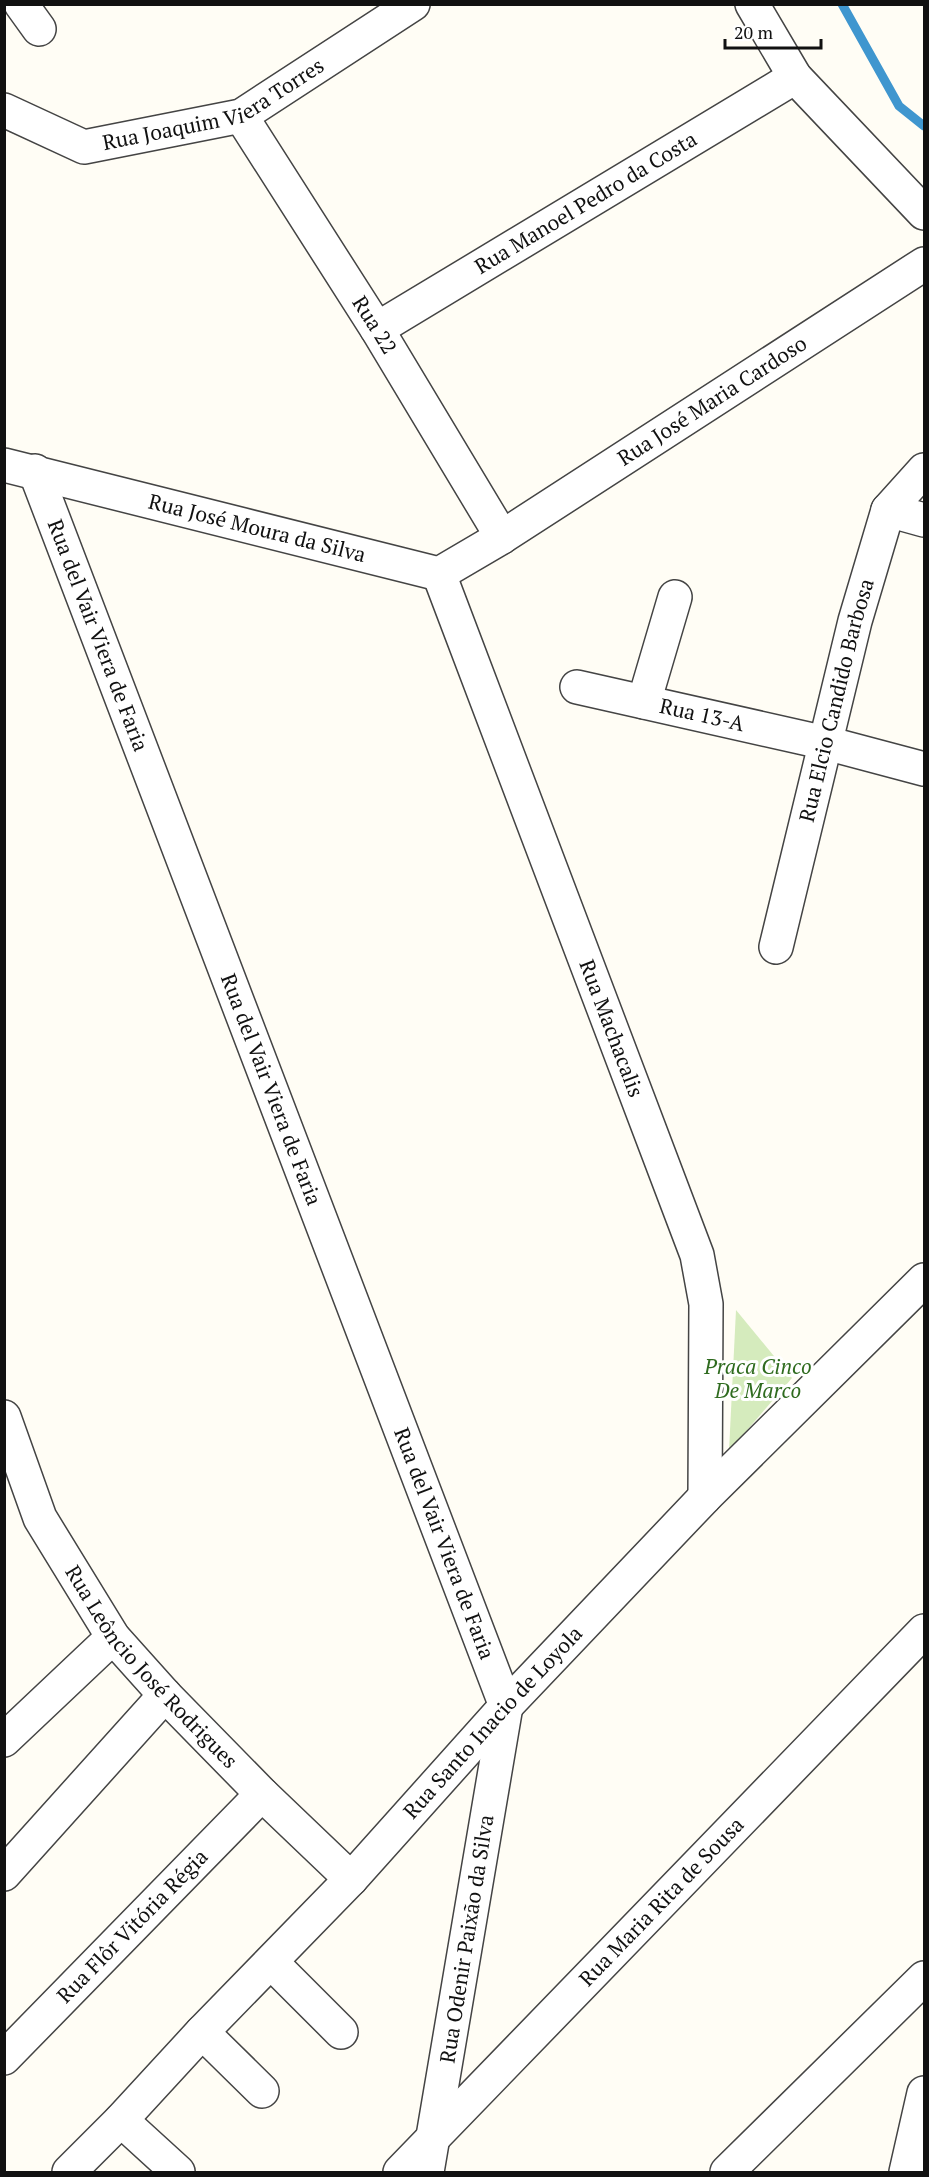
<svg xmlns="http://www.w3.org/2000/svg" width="929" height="2177" font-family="'PT Serif',serif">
  <rect width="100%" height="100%" fill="#fffdf5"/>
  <path fill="#d5ebbd" d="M736 1310 792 1378 729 1451Z"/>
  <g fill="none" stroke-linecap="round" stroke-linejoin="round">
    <path stroke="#3f96cf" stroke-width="9" d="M842 4 899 106 924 126"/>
    <g stroke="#444" stroke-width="36">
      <g id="minor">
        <path d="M21 4 39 29"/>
        <path d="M752 4 795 77 924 213"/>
        <path id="s1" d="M4 110 84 147 241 116 413 4"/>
        <path id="s2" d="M241 116 377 329 502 537"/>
        <path id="s3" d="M377 329 795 77"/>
        <path id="s4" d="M4 465 439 574 502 537 924 264"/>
        <path id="s5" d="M35 471 506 1706 427 2172"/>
        <path d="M888 510 924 520"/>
        <path id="s6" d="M439 574 697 1255 706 1304 705 1497"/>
        <path id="s7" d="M577 687 826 743 924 769"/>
        <path d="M644 702 675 597"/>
        <path id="s8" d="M776 947 855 621 888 510 924 470"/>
        <path id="s9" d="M4 1417 40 1518 113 1637 165 1695 262 1794 351 1879"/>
        <path d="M4 1740 113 1637"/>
        <path d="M4 1874 165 1695"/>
        <path d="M271 1962 341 2032"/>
        <path d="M202 2032 262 2091"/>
        <path id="s10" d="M4 2058 262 1794"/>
        <path d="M121 2120 178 2172"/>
        <path id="s11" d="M69 2172 121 2120 202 2032 351 1879 506 1706 705 1497 924 1280"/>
        <path id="s12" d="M400 2172 924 1631"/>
        <path d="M727 2172 924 1978"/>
        <path d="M906 2172 924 2093"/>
      </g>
    </g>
    <use href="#minor" stroke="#fff" stroke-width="33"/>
  </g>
  <g text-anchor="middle" stroke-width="6" stroke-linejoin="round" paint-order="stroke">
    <g font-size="21" fill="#111" stroke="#fff">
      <text dy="7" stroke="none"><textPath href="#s1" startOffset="226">Rua Joaquim Viera Torres</textPath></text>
      <text dy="7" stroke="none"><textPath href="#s3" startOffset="244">Rua Manoel Pedro da Costa</textPath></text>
      <text dy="7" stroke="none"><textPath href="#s2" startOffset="248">Rua 22</textPath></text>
      <text dy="7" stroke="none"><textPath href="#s4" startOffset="772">Rua José Maria Cardoso</textPath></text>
      <text dy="7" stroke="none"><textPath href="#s4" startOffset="261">Rua José Moura da Silva</textPath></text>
      <text dy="7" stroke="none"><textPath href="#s5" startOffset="176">Rua del Vair Viera de Faria</textPath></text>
      <text dy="7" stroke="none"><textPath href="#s8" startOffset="254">Rua Elcio Candido Barbosa</textPath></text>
      <text dy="7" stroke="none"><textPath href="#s7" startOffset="128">Rua 13-A</textPath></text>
      <text dy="7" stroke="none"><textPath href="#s6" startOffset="486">Rua Machacalis</textPath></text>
      <text dy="7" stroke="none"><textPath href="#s5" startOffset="662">Rua del Vair Viera de Faria</textPath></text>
      <text dy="7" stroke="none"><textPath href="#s5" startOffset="1148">Rua del Vair Viera de Faria</textPath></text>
      <text dy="7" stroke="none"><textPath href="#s9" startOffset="294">Rua Leôncio José Rodrigues</textPath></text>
      <text dy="7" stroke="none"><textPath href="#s11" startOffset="618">Rua Santo Inacio de Loyola</textPath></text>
      <text dy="7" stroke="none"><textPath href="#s12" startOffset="376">Rua Maria Rita de Sousa</textPath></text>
      <text dy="7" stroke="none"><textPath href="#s10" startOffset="184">Rua Flôr Vitória Régia</textPath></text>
      <text transform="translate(467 1939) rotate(-81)" y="7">Rua Odenir Paixão da Silva</text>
    </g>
    <g font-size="21" font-style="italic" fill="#2f6b1f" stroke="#fff">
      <text x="758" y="1374">Praca Cinco<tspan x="758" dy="24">De Marco</tspan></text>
    </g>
  </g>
  <rect width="929" height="2177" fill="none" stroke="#111111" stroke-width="12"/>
  <path d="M725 39v9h96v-9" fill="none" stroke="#111111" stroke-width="3"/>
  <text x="734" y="39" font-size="18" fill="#111111" stroke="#ffffff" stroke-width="4.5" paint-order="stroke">20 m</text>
</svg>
